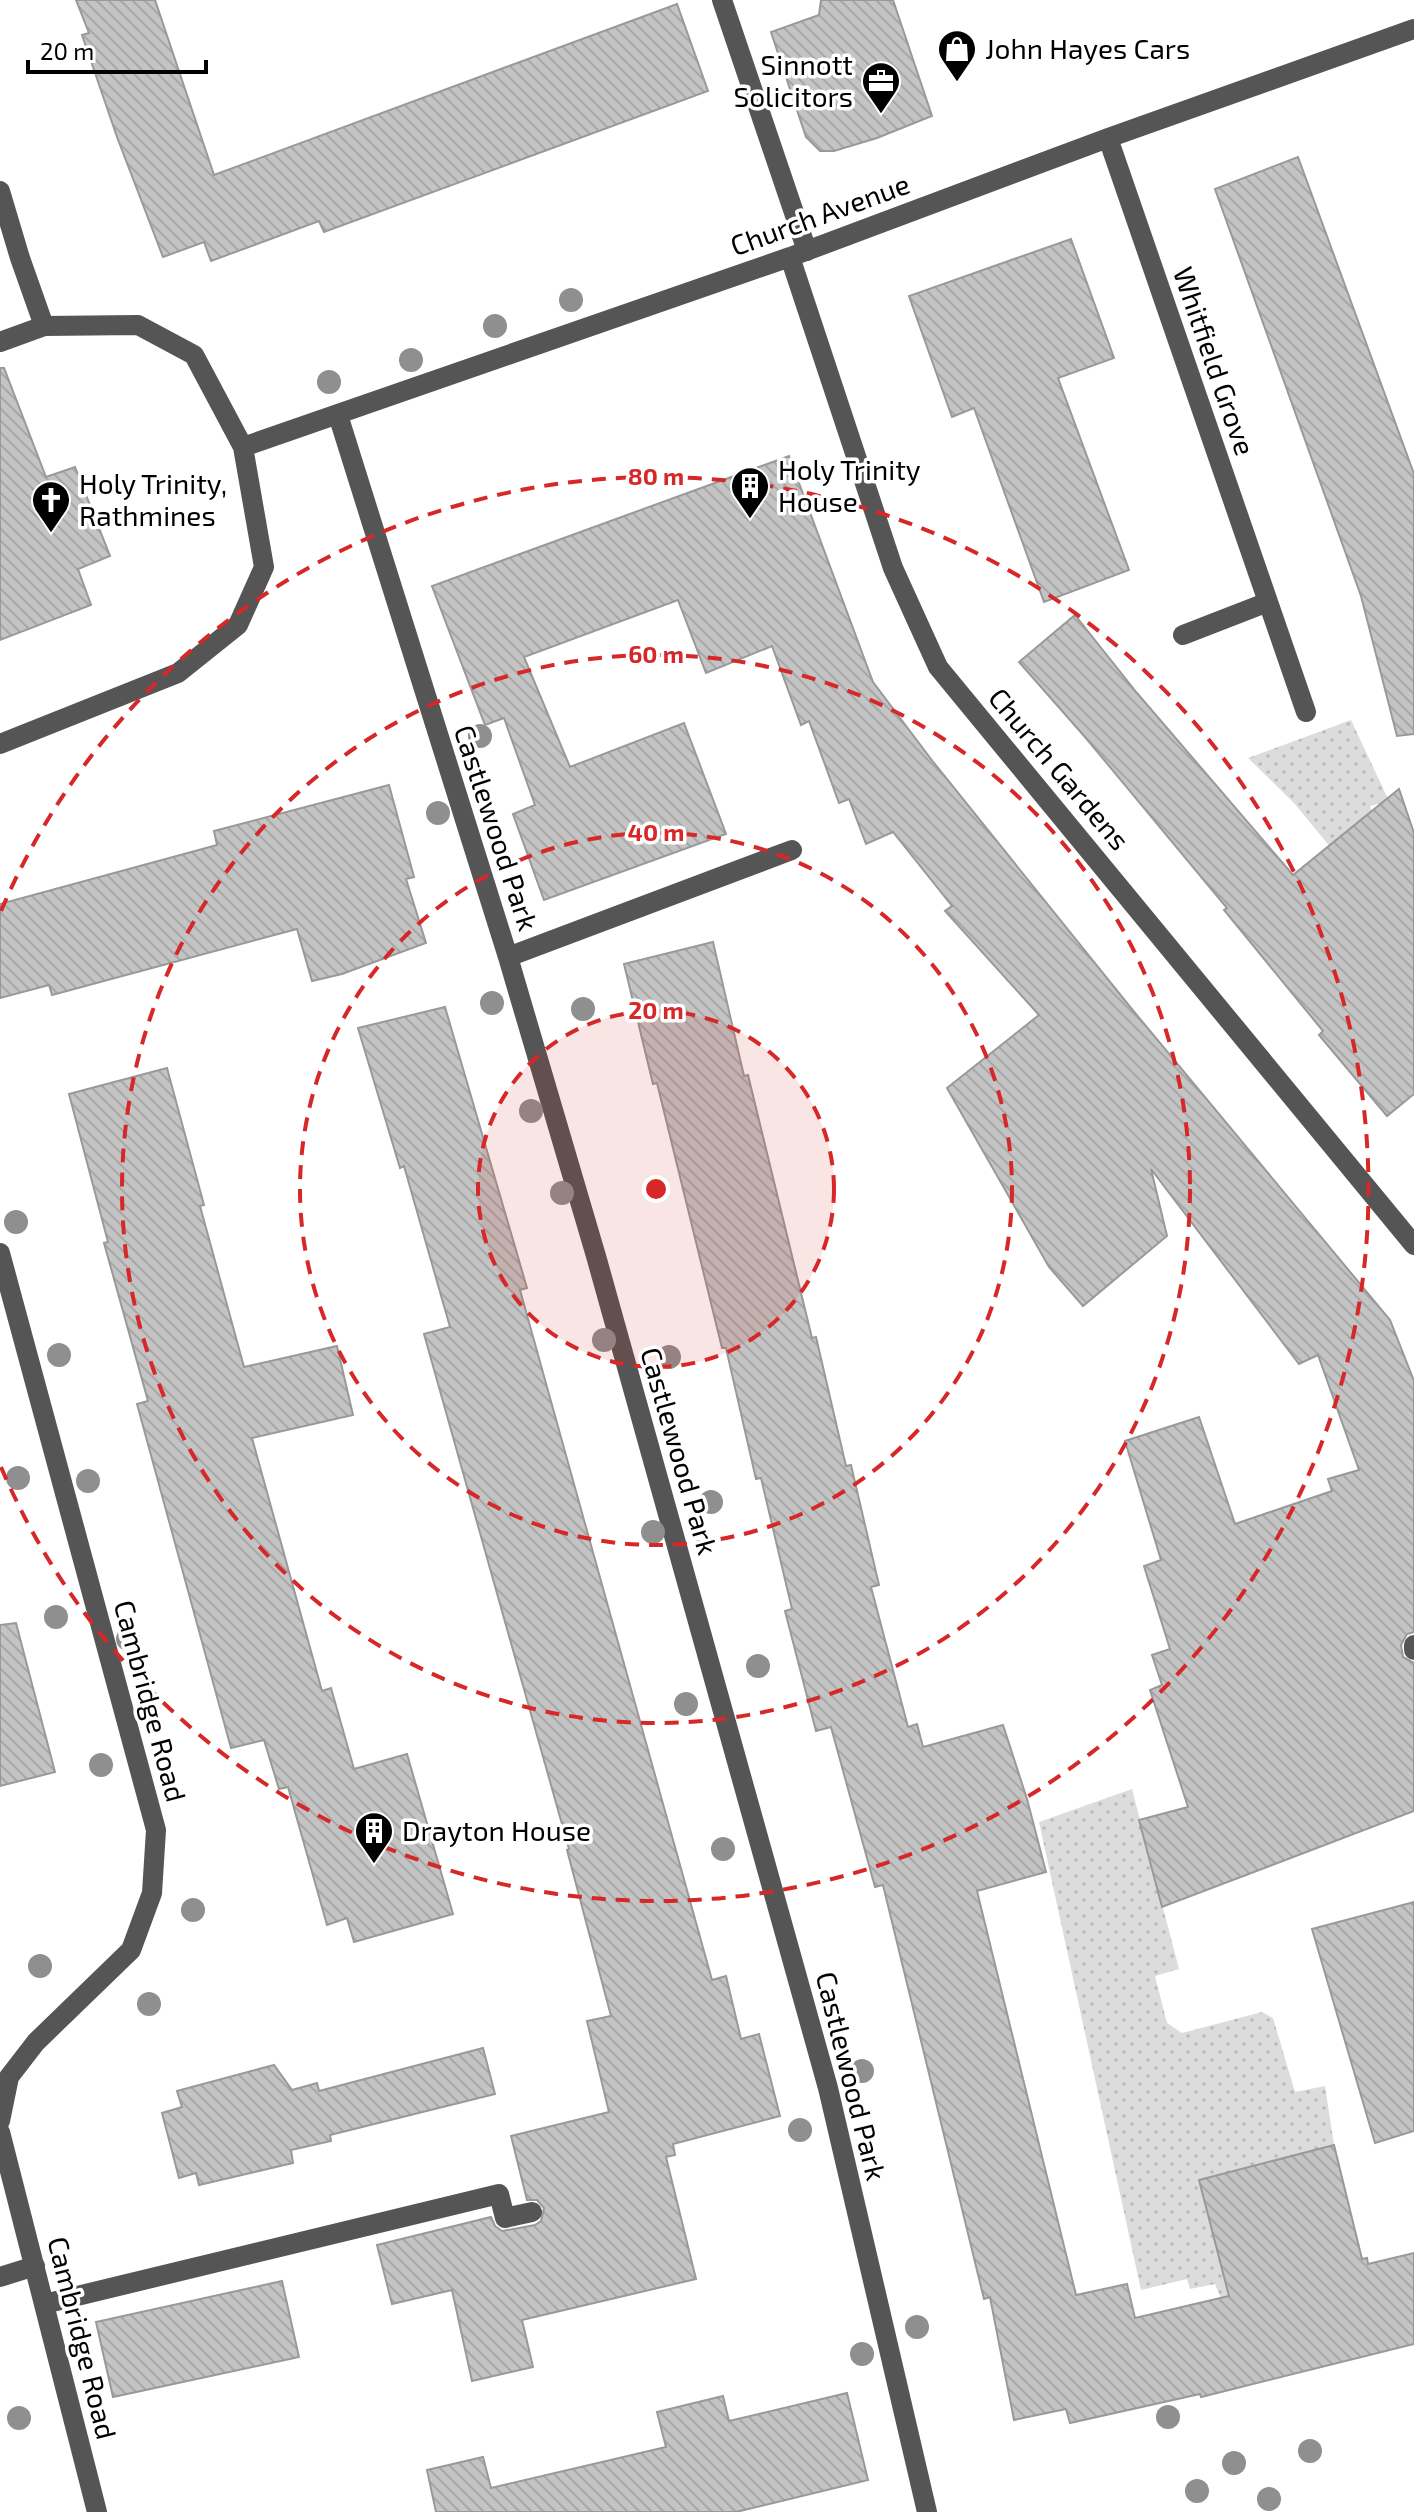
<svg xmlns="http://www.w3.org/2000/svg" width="1414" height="2512" font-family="'Exo 2',sans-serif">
  <defs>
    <pattern id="grass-dots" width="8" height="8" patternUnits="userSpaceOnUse" patternTransform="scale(2)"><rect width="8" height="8" fill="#dcdcdc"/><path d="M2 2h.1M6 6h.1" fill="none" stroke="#bbb" stroke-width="1.8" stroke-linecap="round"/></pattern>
    <pattern id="building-back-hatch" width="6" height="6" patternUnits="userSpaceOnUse" patternTransform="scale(2)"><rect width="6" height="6" fill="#c4c4c4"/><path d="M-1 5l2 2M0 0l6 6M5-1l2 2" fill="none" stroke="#a7a7a7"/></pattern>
  </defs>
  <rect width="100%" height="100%" fill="#fff"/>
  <path fill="url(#grass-dots)" d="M1351 720 1389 801 1370 806 1379 833 1336 854 1294 803 1248 758Z
    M1132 1789 1179 1969 1155 1976 1167 2023 1182 2033 1262 2012 1273 2018 1295 2092 1325 2086 1334 2145 1199 2180 1229 2296 1221 2298 1215 2284 1190 2289 1187 2279 1141 2290 1039 1822Z"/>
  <path fill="url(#building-back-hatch)" stroke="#999" stroke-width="2" d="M76 0H155L214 175 677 4 708 91 324 232 319 221 211 261 204 242 163 257 117 137 82 35 89 33Z
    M821 0H893L932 116 877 138 834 151H820L806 137 771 32 819 15Z
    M1298 157 1414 474V734L1397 736 1361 596 1215 189Z
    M1071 239 1114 358 1058 378 1129 570 1044 602 974 408 952 417 909 296Z
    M0 368H4L46 477 75 467 110 556 78 569 91 605 0 640Z
    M789 456 873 682 934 763 1131 1008 1390 1320 1414 1381V1632L1407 1634 1401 1645 1403 1657 1414 1663V1811L1162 1907 1139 1820 1188 1807 1150 1690 1162 1685 1152 1655 1170 1649 1144 1566 1161 1560 1125 1441 1199 1417 1235 1524 1332 1491 1328 1479 1359 1470 1318 1355 1299 1364 1151 1169 1167 1236 1083 1306 1049 1267 947 1088 1039 1015 945 911 952 906 893 832 866 844 849 799 839 803 809 721 801 725 772 646 706 673 678 600 524 657 570 767 684 723 726 834 544 900 513 814 535 805 504 718 485 725 432 586Z
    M1075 615 1137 693 1293 875 1399 789 1414 833V1094L1387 1116 1319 1035 1323 1031 1224 910 1227 908 1085 737 1019 662Z
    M389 785 414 877 406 879 426 943 342 974 312 981 297 929 52 995 49 985 0 998V904L217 845 214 831Z
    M713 942 744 1076 748 1075 812 1338 816 1337 846 1466 851 1465 879 1585 871 1587 908 1727 917 1724 923 1747 1003 1725 1027 1799 1046 1872 977 1891 1076 2295 1127 2284 1135 2318 1229 2296 1199 2180 1334 2145 1362 2259 1367 2258 1368 2264 1414 2253V2344L1201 2397 1200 2394 1070 2423 1066 2409 1014 2420 990 2297 984 2299 883 1885 875 1887 831 1727 816 1731 785 1611 792 1609 761 1478 756 1479 726 1348H722L657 1083 653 1084 624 964Z
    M445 1007 527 1288 520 1290 712 1980 726 1976 741 2039 759 2034 780 2116 673 2144 675 2155 666 2157 696 2279 522 2320 533 2367 472 2381 452 2290 392 2304 377 2245 491 2217 495 2226 502 2231 535 2225 541 2221 544 2208 537 2200H527L511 2136 609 2112 587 2021 611 2016 567 1850 569 1849 424 1334 450 1327 404 1166 400 1168 358 1028Z
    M167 1068 204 1205 200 1206 244 1367 337 1346 353 1415 252 1438 322 1691 331 1688 354 1769 407 1754 453 1914 354 1942 347 1918 327 1925 288 1787 279 1789 264 1740 231 1748 137 1404 148 1401 104 1243 108 1242 69 1094Z
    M16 1623 55 1772 0 1786V1625Z
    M1414 1902V2131L1375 2143 1312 1929Z
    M483 2048 495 2094 330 2135 331 2141 291 2150 293 2163 199 2185 196 2173 179 2178 162 2113 182 2107 177 2091 274 2065 292 2090 317 2083 319 2091Z
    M282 2281 299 2357 113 2397 96 2322Z
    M847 2393 868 2480 736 2512H436L427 2470 483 2457 491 2488 666 2447 657 2412 723 2396 729 2421Z"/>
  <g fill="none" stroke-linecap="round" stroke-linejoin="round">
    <path stroke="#555" stroke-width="20" d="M722 0 807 251
      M1108 138 1306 712
      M0 191 20 258 44 326
      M790 257 893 568 938 667 1414 1245
      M0 342 44 326 138 325 194 355 243 447 264 567 238 625 178 673 0 744
      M338 415 508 957 596 1256 828 2088 927 2512
      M243 447 790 257 1108 138 1414 29
      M1183 635 1268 602
      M508 957 792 850
      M0 1253 156 1830 152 1893 131 1950 36 2042 9 2077 0 2121
      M1414 1645V1650
      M0 2132 97 2512
      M0 2277 35 2266
      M44 2304 499 2194 505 2218 532 2212"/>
  </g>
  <g fill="#8f8f8f">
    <circle cx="571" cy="300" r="12"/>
    <circle cx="495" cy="326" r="12"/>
    <circle cx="411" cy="360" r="12"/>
    <circle cx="329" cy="382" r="12"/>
    <circle cx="480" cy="736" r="12"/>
    <circle cx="438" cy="813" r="12"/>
    <circle cx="492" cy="1003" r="12"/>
    <circle cx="583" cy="1009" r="12"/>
    <circle cx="531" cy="1111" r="12"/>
    <circle cx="562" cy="1193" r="12"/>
    <circle cx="16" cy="1222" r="12"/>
    <circle cx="604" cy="1340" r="12"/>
    <circle cx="59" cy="1355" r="12"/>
    <circle cx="669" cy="1357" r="12"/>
    <circle cx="18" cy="1478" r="12"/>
    <circle cx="88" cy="1481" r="12"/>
    <circle cx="711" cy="1502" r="12"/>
    <circle cx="653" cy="1532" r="12"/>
    <circle cx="56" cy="1617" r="12"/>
    <circle cx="128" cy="1639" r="12"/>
    <circle cx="758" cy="1666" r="12"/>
    <circle cx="686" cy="1704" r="12"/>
    <circle cx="101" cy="1765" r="12"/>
    <circle cx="723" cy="1849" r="12"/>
    <circle cx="193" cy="1910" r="12"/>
    <circle cx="40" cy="1966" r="12"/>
    <circle cx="149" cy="2004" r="12"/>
    <circle cx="862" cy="2071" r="12"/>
    <circle cx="800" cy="2130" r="12"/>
    <circle cx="917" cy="2327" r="12"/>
    <circle cx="862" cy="2354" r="12"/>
    <circle cx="1168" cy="2417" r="12"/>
    <circle cx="19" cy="2418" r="12"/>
    <circle cx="1310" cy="2451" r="12"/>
    <circle cx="1234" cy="2463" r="12"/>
    <circle cx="1197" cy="2491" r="12"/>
    <circle cx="1269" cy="2499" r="12"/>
  </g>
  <circle cx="656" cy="1189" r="178" fill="#d62828" fill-opacity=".12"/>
  <g fill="none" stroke="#d62828" stroke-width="4" stroke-dasharray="14 10">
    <circle cx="656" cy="1189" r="178"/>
    <circle cx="656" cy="1189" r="356"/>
    <circle cx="656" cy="1189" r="534"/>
    <path d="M1 911A712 712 0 1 1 1 1467"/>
  </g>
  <defs>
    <g id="shop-pin" transform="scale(2)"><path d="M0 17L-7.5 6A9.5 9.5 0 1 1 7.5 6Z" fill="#000" stroke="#fff"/><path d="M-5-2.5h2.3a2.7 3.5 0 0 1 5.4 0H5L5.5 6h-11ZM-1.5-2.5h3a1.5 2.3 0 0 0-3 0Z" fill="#fff"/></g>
    <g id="office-pin" transform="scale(2)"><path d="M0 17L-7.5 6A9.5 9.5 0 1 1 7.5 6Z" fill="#000" stroke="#fff"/><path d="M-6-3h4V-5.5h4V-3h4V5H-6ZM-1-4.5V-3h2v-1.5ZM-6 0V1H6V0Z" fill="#fff"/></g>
    <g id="building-pin" transform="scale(2)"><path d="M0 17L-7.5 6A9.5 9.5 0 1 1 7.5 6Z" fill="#000" stroke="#fff"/><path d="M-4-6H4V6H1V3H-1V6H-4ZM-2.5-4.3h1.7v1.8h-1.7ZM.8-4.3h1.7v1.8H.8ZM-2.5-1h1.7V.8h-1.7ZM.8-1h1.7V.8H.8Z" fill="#fff"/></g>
    <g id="church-pin" transform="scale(2)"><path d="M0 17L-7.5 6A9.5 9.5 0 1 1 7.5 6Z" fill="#000" stroke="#fff"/><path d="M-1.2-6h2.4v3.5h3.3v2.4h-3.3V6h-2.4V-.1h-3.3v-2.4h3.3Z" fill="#fff"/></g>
  </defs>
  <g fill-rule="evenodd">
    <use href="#shop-pin" x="957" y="49"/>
    <use href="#office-pin" x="881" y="81"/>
    <use href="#building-pin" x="750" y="486"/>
    <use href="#church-pin" x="51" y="500"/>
    <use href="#building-pin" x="374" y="1831"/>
  </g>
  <g text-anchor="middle" stroke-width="7" stroke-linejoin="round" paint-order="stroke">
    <g font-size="28" fill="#000" stroke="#fff" text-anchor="start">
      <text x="985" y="59">John Hayes Cars</text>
      <text x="853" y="75" text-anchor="end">Sinnott<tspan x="853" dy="32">Solicitors</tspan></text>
      <text x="778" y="480">Holy Trinity<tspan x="778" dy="32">House</tspan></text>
      <text x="79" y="494">Holy Trinity,<tspan x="79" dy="32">Rathmines</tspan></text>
      <text x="402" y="1841">Drayton House</text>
    </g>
    <g font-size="28" fill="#000" stroke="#fff">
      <text transform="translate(820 215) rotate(-20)" y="10">Church Avenue</text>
      <text transform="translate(1214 361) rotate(71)" y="10">Whitfield Grove</text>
      <text transform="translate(1059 769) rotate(50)" y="10">Church Gardens</text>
      <text transform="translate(496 828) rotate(72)" y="10">Castlewood Park</text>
      <text transform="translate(679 1451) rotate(74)" y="10">Castlewood Park</text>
      <text transform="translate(150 1701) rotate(75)" y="10">Cambridge Road</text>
      <text transform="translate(851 2076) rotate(76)" y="10">Castlewood Park</text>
      <text transform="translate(82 2338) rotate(76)" y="10">Cambridge Road</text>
    </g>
  </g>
  <circle cx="656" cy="1189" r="12" fill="#d62828" stroke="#fff" stroke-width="4"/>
  <g font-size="24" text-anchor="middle" font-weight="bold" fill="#d62828" stroke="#fff" stroke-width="7" stroke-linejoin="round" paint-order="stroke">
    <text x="656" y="485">80 m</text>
    <text x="656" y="663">60 m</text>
    <text x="656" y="841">40 m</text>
    <text x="656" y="1019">20 m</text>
  </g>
  <path d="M28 60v12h178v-12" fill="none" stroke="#000000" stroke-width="4"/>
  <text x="40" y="60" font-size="24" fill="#000000" stroke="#ffffff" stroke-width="6" paint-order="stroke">20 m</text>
</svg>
